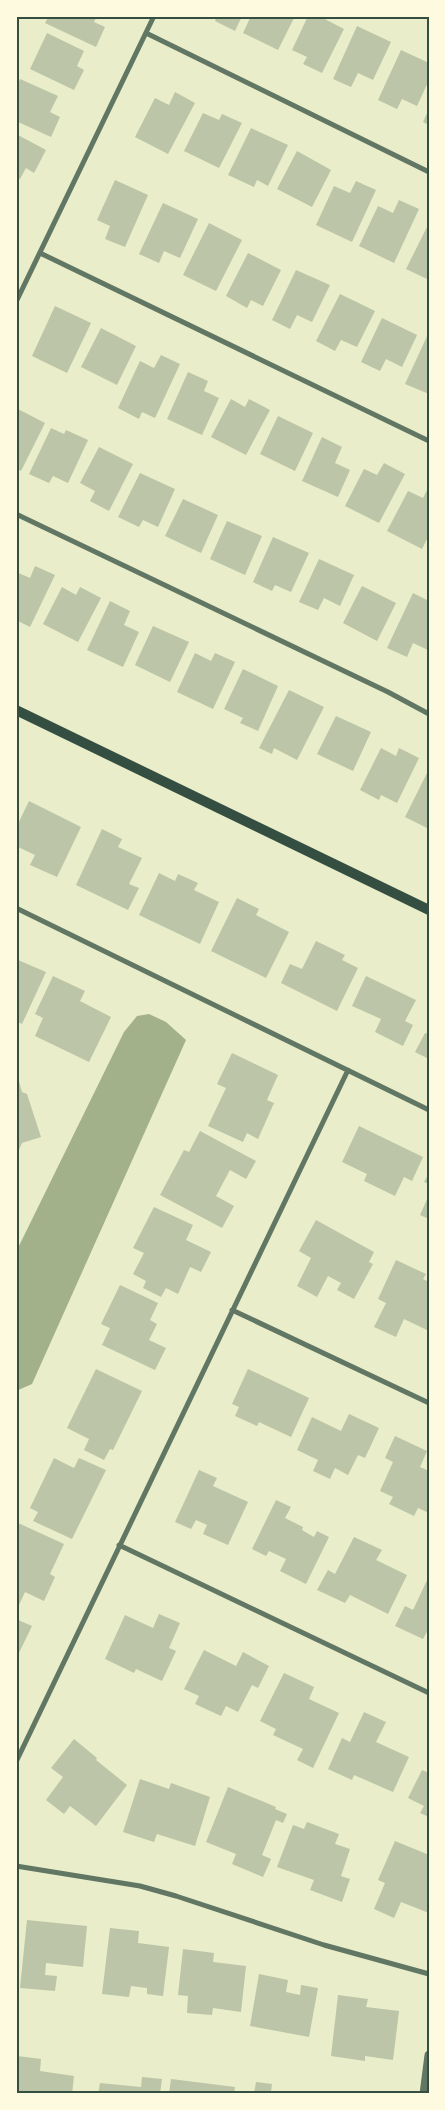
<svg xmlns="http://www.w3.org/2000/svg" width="445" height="2110" font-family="'Fira Sans Condensed',sans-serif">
  <rect width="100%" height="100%" fill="#e9edc9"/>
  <path fill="#a3b18a" d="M149 1014 166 1022 186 1040 32 1384 16 1391V1252L124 1032 137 1016Z"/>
  <path fill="#bcc5a7" d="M49 16H97L94 22 105 27 96 47 45 23Z
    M217 16H242L235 31 215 21Z
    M251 16H295L278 50 243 33Z
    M308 16H319L344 29 322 73 303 64 307 57 292 50Z
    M357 26 391 42 373 80 358 73 351 87 333 79Z
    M47 33 84 51 77 66 84 70 74 90 30 69Z
    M401 50 429 63V80L417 106 402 99 397 109 378 100Z
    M20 79 58 96 50 112 60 117 51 137 16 121V88Z
    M175 92 195 103 168 154 135 137 155 98 169 105Z
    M429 109V125L423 122Z
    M203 113 219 120 222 114 242 123 219 168 184 151Z
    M251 128 288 145 268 186 257 180 254 187 228 175Z
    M16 134 46 150 34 173 26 168 20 179 16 177Z
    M297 151 331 170 312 207 277 189Z
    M115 180 148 195 125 247 105 239 110 226 97 220Z
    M356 181 376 190 352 242 316 225 334 186 350 193Z
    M399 200 419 209 394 263 359 246 378 206 393 213Z
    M163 203 198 219 180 258 164 251 159 263 139 254Z
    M209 223 242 240 216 291 183 275Z
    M429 223V280L406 269Z
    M248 253 281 270 263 306 251 300 247 308 226 296Z
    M296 270 330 285 312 322 297 315 290 329 272 320Z
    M340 294 375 311 357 347 341 340 335 351 316 341Z
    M55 306 91 323 67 373 32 356Z
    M382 318 417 335 402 367 386 359 380 371 361 362Z
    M101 328 136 346 117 385 81 367Z
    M429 332V394L405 384Z
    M161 355 180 364 155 418 142 412 139 419 118 408 140 361 154 368Z
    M188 372 208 381 204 391 219 398 202 435 167 419Z
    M231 399 245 407 249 399 270 410 246 455 211 437Z
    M16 408 45 423 21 471 16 468Z
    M278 416 313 433 295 471 260 454Z
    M51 428 64 434 66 430 88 440 68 483 53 476 49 483 29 474Z
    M322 437 342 447 335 463 350 470 338 497 302 481Z
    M99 447 133 464 109 511 90 501 95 491 80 483Z
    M384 463 405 474 379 523 345 506 364 469 377 475Z
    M140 473 175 489 158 527 143 520 139 527 118 517Z
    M429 486V535L422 549 387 531 408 491 423 498Z
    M183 499 218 515 201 553 165 536Z
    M227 521 262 536 245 575 210 559Z
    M273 537 309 553 291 592 275 585 272 591 253 582Z
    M319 559 354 575 340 606 324 598 318 610 299 602Z
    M35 566 55 575 30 627 16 620V572L30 578Z
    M362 586 396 603 377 641 343 623Z
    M62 587 76 595 80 587 101 598 78 642 43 624Z
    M413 593 429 601V648L428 650 413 643 407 657 387 648Z
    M110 601 130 611 124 625 139 632 123 667 87 650Z
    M153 626 189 642 170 682 135 665Z
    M195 653 211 661 215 653 235 662 213 709 177 692Z
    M243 669 278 686 258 731 240 723 243 718 224 709Z
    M289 690 324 707 297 760 274 748 272 754 259 748Z
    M336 716 371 732 353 771 317 754Z
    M381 748 396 756 399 748 419 758 397 803 381 795 379 800 360 790Z
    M429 769V829L405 817Z
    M29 801 81 827 57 877 30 865 35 855 16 846V828Z
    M102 829 122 839 118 847 142 858 129 884 139 888 128 910 76 885Z
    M159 873 175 881 178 874 198 883 194 890 219 902 200 944 139 915Z
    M237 898 259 909 256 915 289 932 266 978 211 951Z
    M316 941 345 955 342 960 358 968 337 1011 281 983 290 964 302 969Z
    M18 960 46 972 22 1024 16 1021V963Z
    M53 976 85 991 80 1001 111 1017 89 1062 35 1036 43 1018 35 1014Z
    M366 976 416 1000 405 1021 413 1025 403 1046 375 1032 381 1019 352 1006Z
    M425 1033 429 1034V1059L415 1052Z
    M232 1053 278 1075 267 1100 274 1103 258 1139 247 1133 243 1142 208 1126 226 1088 217 1084Z
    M18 1078 22 1092 27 1094 41 1137 22 1143 16 1156Z
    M359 1126 423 1157 412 1181 404 1177 395 1196 364 1181 367 1174 342 1162Z
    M200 1131 256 1161 246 1179 230 1170 216 1196 234 1206 222 1228 160 1195 184 1150 189 1152Z
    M429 1173V1184L424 1182Z
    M429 1195V1219L420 1215Z
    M154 1207 193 1225 186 1240 211 1252 201 1272 190 1267 178 1294 166 1288 161 1297 143 1288 146 1281 133 1274 144 1253 133 1248Z
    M316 1220 374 1252 369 1262 373 1264 354 1299 337 1290 341 1283 328 1276 317 1297 297 1286 311 1258 299 1251Z
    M396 1260 426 1274 423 1279 429 1282V1331L404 1319 396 1337 374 1327 386 1303 378 1299Z
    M120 1285 158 1303 150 1320 157 1324 149 1340 166 1348 155 1370 102 1345 110 1328 101 1324Z
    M96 1369 142 1391 113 1450 110 1449 104 1460 84 1450 89 1439 67 1428Z
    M248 1369 309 1398 291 1437 259 1422 257 1426 235 1416 239 1407 232 1404Z
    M349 1414 379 1428 365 1458 358 1455 348 1475 335 1468 330 1479 313 1471 318 1460 297 1450 312 1417 341 1431Z
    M395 1436 427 1451 420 1467 429 1471V1513L418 1508 414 1516 389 1504 393 1497 380 1491 393 1462 385 1458Z
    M54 1458 74 1468 79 1458 106 1470 72 1539 33 1521 38 1512 30 1508Z
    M199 1470 217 1478 213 1486 248 1502 228 1545 203 1534 207 1525 196 1520 191 1529 175 1522Z
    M276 1500 291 1507 285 1518 303 1527 302 1530 314 1537 317 1531 329 1537 306 1584 280 1571 286 1559 269 1551 266 1556 252 1549Z
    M16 1522 64 1544 50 1574 55 1577 44 1601 25 1592 19 1605 16 1604Z
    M354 1537 382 1550 376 1560 407 1575 388 1614 350 1595 345 1603 317 1590 328 1570 335 1574Z
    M429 1576V1628L423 1639 395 1626 405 1606 413 1610Z
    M159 1614 180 1623 169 1648 176 1651 162 1681 136 1669 134 1673 105 1659 125 1615 153 1628Z
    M16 1619 32 1626 16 1659Z
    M204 1650 236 1666 243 1652 269 1666 258 1688 252 1685 238 1712 226 1706 221 1716 195 1704 199 1696 184 1689Z
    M284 1673 314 1687 309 1699 339 1713 313 1768 297 1760 303 1749 273 1735 276 1729 260 1721Z
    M364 1712 386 1722 376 1742 409 1757 393 1792 354 1775 352 1780 328 1769 342 1738 350 1742Z
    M74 1739 97 1758 96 1760 127 1785 96 1826 70 1806 64 1814 46 1800 63 1777 51 1768Z
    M422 1770 429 1773V1817L420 1813 424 1806 408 1798Z
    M140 1779 169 1789 171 1783 210 1797 195 1846 157 1834 154 1842 123 1832Z
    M228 1787 276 1807 275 1809 287 1814 283 1823 276 1820 262 1855 271 1859 263 1877 232 1864 236 1854 206 1842Z
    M307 1822 339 1834 335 1844 350 1849 341 1876 350 1879 342 1902 310 1890 314 1880 277 1867 293 1825 304 1829Z
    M395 1841 429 1855V1913L401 1902 394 1918 374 1909 385 1883 378 1880Z
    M27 1920 87 1926 83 1967 46 1963 45 1975 57 1976 55 1991 20 1988Z
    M110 1928 139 1931 138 1943 169 1947 163 1996 147 1994V1988L131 1986 129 1997 102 1994Z
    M183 1949 214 1953 213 1962 246 1966 241 2012 213 2008 212 2015 187 2013 188 1996 178 1995Z
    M259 1974 288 1980 286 1992 300 1995 301 1985 318 1988 309 2037 250 2026Z
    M338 1995 368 1999 366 2007 399 2011 393 2060 365 2056V2061L331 2056Z
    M17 2056 41 2059 40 2071 74 2076 72 2094H16Z
    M142 2077 162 2079 160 2094H98L100 2083 141 2087Z
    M171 2079 235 2087 234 2094H169Z
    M256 2082 272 2084 271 2092 275 2094H254Z"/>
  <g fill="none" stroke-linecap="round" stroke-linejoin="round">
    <path stroke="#617663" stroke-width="5" d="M146 33 429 172
      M40 253 429 441
      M16 302 154 16
      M16 514 388 692 429 714
      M16 908 429 1110
      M232 1310 429 1403
      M119 1545 429 1693
      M16 1762 348 1070
      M16 1866 140 1886 176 1896 324 1945 429 1974"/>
    <path stroke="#617663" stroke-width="9" d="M424 2094 429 2055"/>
    <path stroke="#344e41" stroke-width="10" d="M16 710 429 910"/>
  </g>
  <rect width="445" height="2110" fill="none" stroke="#fefae0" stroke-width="35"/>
  <rect x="18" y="18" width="410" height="2074" fill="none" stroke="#344e41" stroke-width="2"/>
</svg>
